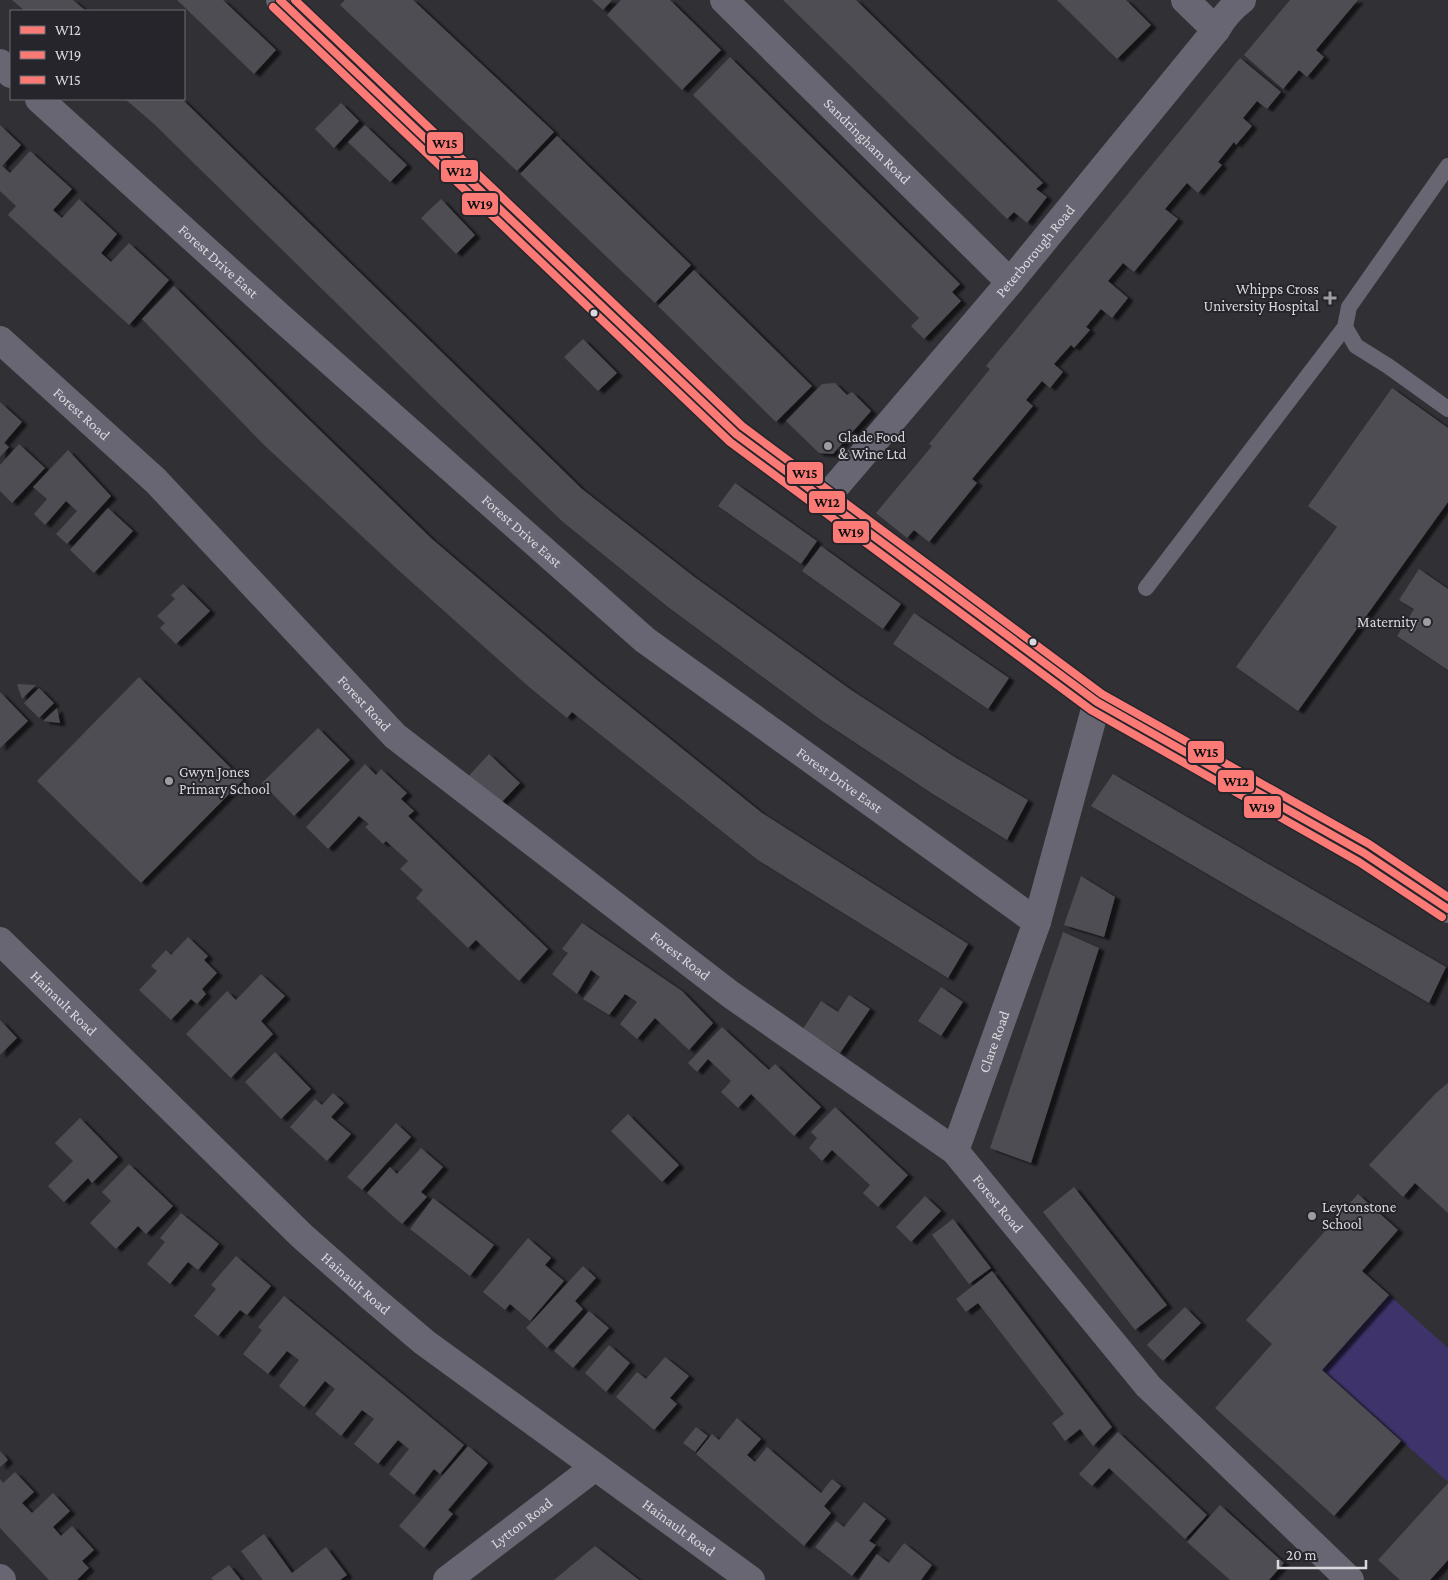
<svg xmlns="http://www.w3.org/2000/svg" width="1448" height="1580" font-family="'Crimson Pro',serif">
  <defs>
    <filter id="shadow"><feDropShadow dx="5.5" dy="3" stdDeviation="1" flood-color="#0009"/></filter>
  </defs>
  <rect width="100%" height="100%" fill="#303035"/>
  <path fill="#3e336a" d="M1389 1295 1448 1348V1482L1322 1370Z"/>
  <path fill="#4e4e52" filter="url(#shadow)" d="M12 0H73L86 11H25Z
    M177 0H223L276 50 254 74Z
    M345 0H413L554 132 517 171 340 5Z
    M592 0H612L603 10Z
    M621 0H670L721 50 682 90 607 15Z
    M783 0H856L1043 183 1036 189 1047 197 1027 223 1014 212 1007 219Z
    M1057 0H1126L1151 25 1117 59Z
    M1290 0H1358L1316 50 1324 57 1307 77 1299 70 1283 89 1244 55Z
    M730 57 960 284 952 292 961 301 924 339 911 326 919 318 693 95Z
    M1240 58 1281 92 1267 109 1257 101 1243 118 1252 126 1236 145 1234 142 1218 162 1222 165 1198 193 1187 183 1165 209 1178 219 1134 272 1123 263 1108 281 1128 298 1112 318 1101 309 1086 327 1090 330 1074 348 1071 345 1054 364 1063 372 1050 388 1042 381 1026 400 1033 406 972 479 977 483 929 542 914 530 907 538 876 513 932 446 929 444 990 369 986 366Z
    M125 99H182L582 489 693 576 851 690 956 758 1028 800 1007 840 933 794 821 720 668 607 563 522 434 399 154 124Z
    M341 103 359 121 334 148 315 129Z
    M0 125 21 145 2 166 10 173 30 151 72 189 53 210 62 218 79 199 117 234 101 253 111 262 129 243 169 280 129 325 8 215 16 206 0 191Z
    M365 125 407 165 390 182 348 142Z
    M557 136 691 265 655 303 520 174Z
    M441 199 475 235 456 254 421 218Z
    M694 270 812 386 776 422 658 306Z
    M174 286 301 412 432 539 597 680 762 813 968 944 948 978 758 860 572 712 567 718 529 687 396 568 263 444 142 319Z
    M583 339 617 373 598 391 564 357Z
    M835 383 847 395 852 392 871 411 833 454 819 453 786 421 822 384Z
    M1392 388 1448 428V502L1298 711 1236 667 1337 527 1308 506Z
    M0 402 22 422 4 443 9 447 0 457Z
    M19 444 45 468 12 503 0 491V465Z
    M68 450 111 496 67 544 56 534 77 511 66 501 45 525 34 514 47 499 33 487Z
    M735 483 817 541 801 564 718 506Z
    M108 508 133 531 94 573 70 550Z
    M821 546 901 604 883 629 802 571Z
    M1419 569 1448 589V670L1397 636 1414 609 1399 600Z
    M183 584 210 611 176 644 160 628 165 623 157 616 175 599 171 595Z
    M914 613 1009 678 988 709 893 644Z
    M139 677 243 780 141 883 37 781Z
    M17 684 36 685 22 699Z
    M39 688 54 703 39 718 24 703Z
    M0 692 28 721 0 748Z
    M57 708 60 723 43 721Z
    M318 728 350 760 294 816 262 783Z
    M489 754 520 783 496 808 466 779Z
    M365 764 376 775 381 769 407 793 401 799 414 811 408 816 548 949 519 981 476 940 468 948 416 898 423 890 400 869 408 861 386 841 383 844 365 827 369 824 359 816 328 849 306 827Z
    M1113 774 1446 967 1429 1003 1091 806Z
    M1081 876 1115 897 1104 937 1064 925Z
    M582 923 682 991 713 1023 689 1050 655 1018 637 1039 620 1024 637 1002 625 994 609 1015 583 999 600 977 591 970 577 994 552 974 568 953 562 949Z
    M1063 932 1099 948 1031 1163 990 1148Z
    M188 937 208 956 204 960 217 973 202 989 206 994 197 1004 191 999 171 1020 139 990 157 971 151 966 166 950 171 955Z
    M261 974 285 996 261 1021 273 1034 231 1078 186 1034 227 991 236 1000Z
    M941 987 963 1002 941 1036 918 1021Z
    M849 995 870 1009 840 1053 803 1029 821 1001 838 1012Z
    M0 1020 17 1038 0 1055Z
    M722 1027 769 1070 775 1064 821 1107 794 1136 751 1094 738 1108 721 1092 731 1081 708 1059 697 1072 688 1063Z
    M275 1052 311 1089 281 1119 245 1082Z
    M1448 1083V1213L1415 1183 1403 1197 1369 1165 1436 1093Z
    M333 1093 344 1103 331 1117 351 1134 327 1161 290 1127 315 1099 322 1105Z
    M835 1107 908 1175 878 1207 863 1193 870 1185 832 1150 822 1161 809 1148 817 1138 811 1132Z
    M628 1114 679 1165 662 1182 611 1131Z
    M80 1118 118 1157 92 1183 88 1178 64 1202 48 1186 73 1161 55 1143Z
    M396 1123 411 1137 362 1190 347 1177Z
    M421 1148 443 1167 421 1192 427 1197 402 1224 367 1193 390 1167 397 1174Z
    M129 1164 173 1206 146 1234 138 1226 116 1249 90 1223 111 1201 102 1192Z
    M1074 1187 1167 1305 1135 1330 1043 1212Z
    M1358 1194 1398 1230 1362 1271 1389 1295 1322 1370 1401 1441 1334 1516 1215 1408 1272 1344 1246 1320Z
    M925 1196 941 1211 911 1242 896 1227Z
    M433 1198 494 1245 470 1276 410 1229Z
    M181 1213 219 1244 198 1270 188 1262 170 1284 147 1264 165 1242 160 1238Z
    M953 1219 991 1268 969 1284 932 1235Z
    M528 1238 551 1258 545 1265 564 1281 530 1321 510 1304 505 1310 483 1292Z
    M236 1256 271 1286 247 1315 240 1310 218 1336 194 1316 216 1289 211 1285Z
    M583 1266 596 1278 575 1301 583 1309 547 1348 526 1328Z
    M992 1271 1112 1427 1093 1446 1080 1429 1065 1441 1052 1423 1064 1414 978 1303 966 1312 956 1299Z
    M284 1296 464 1445 440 1474 434 1469 414 1495 389 1474 409 1449 398 1440 378 1464 354 1444 374 1419 362 1410 341 1436 315 1414 335 1389 325 1381 304 1407 279 1386 299 1360 287 1351 268 1374 243 1354 262 1330 258 1327Z
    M1185 1307 1201 1323 1163 1361 1147 1345Z
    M589 1311 609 1328 573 1368 554 1351Z
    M609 1345 630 1363 606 1392 585 1373Z
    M665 1357 689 1376 670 1398 677 1404 654 1430 616 1397 637 1372 646 1379Z
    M737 1418 761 1439 747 1455 755 1462 767 1447 821 1493 832 1479 841 1486 824 1506 831 1513 804 1546 696 1454 712 1434 719 1440Z
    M696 1427 708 1436 695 1452 683 1443Z
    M1118 1432 1207 1515 1185 1539 1109 1468 1092 1486 1079 1474Z
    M468 1446 488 1463 448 1510 453 1514 424 1548 399 1526Z
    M0 1451 8 1460 0 1467Z
    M15 1472 34 1492 22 1503 32 1513 53 1493 70 1511 53 1527 61 1536 72 1526 94 1550 82 1561 89 1568 77 1580H49L0 1528V1479L3 1483Z
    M1448 1483V1560L1430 1580H1400L1378 1560Z
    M864 1502 886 1519 869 1541 876 1545 852 1576 815 1547 836 1521 844 1527Z
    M1220 1505 1284 1563 1269 1580H1230L1187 1542Z
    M264 1534 292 1573 326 1547 347 1575 340 1580H263L241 1551Z
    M904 1543 932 1565 921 1580H859L877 1554 889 1563Z
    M595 1546 639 1580H554Z
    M229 1565 241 1580H213L211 1578Z"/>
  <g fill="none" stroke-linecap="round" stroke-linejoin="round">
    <path stroke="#676672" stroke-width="16" d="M1448 166 1349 307 1345 327 1356 346 1388 366 1448 409
      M1146 588 1345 327"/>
    <g stroke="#676672" stroke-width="28">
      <path id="s1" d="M724 0 1010 282"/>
      <path d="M1185 0 1216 30"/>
      <path d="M0 63 11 74"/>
      <path id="s2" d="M39 99 280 317 645 640 1037 922"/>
      <path id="s3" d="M0 340 156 481 395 736 730 994 955 1151 1148 1386 1350 1580"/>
      <path id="s4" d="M825 499 1010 282 1216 30C1223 18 1231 8 1242 0"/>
      <path id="s5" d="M0 941 302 1236 371 1297 424 1342 751 1580"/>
      <path id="s6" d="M955 1151 1037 922 1097 702"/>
      <path d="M0 1578 2 1580"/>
      <path id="s7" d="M447 1580 595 1467"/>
    </g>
    <path stroke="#676672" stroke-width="28" d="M280 0 736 434 1097 702 1364 853 1448 909"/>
    <g stroke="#26252c" stroke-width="11">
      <path id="bus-1" d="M280 0 736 434 1097 702 1364 853 1448 909"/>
    </g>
    <g stroke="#26252c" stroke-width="11">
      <path id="bus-2" d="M273 7 730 442 1091 710 1359 862 1442 917"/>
    </g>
    <g stroke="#26252c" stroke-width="11">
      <path id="bus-3" d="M295 0 742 426 1102 694 1369 844 1448 897"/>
    </g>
    <use href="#bus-1" stroke="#fc7a76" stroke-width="8"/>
    <use href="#bus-2" stroke="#fc7a76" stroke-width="8"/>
    <use href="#bus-3" stroke="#fc7a76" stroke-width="8"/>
  </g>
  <g fill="#9d9da2" stroke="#26252c" stroke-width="2">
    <path d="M1327.5 290.5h5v5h5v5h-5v5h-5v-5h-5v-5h5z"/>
    <circle cx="828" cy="446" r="5"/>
    <circle cx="1427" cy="622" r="5"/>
    <circle cx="169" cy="781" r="5"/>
    <circle cx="1312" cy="1216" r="5"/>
  </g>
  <g fill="#d8d8dd" stroke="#26252c" stroke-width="2">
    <circle cx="594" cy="313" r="4.5"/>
    <circle cx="1033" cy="642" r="4.5"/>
  </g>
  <g text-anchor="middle" stroke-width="4" stroke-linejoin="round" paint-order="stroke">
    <g font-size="15" fill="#d8d8dd" stroke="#26252c">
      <text dy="5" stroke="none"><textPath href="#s1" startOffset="201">Sandringham Road</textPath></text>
      <text dy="5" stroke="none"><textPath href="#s4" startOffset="325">Peterborough Road</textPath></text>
      <text dy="5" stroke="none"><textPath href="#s2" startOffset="242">Forest Drive East</textPath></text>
      <text dy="5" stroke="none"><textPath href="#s3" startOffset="110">Forest Road</textPath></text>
      <text dy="5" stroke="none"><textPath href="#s2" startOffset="648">Forest Drive East</textPath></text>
      <text dy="5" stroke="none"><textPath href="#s3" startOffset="515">Forest Road</textPath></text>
      <text dy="5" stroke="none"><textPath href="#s2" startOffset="1052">Forest Drive East</textPath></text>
      <text dy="5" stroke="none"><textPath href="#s3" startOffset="920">Forest Road</textPath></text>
      <text dy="5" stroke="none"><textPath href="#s5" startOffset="89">Hainault Road</textPath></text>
      <text dy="5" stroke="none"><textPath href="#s6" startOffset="116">Clare Road</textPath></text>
      <text dy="5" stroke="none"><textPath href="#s3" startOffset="1325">Forest Road</textPath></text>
      <text dy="5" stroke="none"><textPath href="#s5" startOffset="494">Hainault Road</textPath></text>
      <text dy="5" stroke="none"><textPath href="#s7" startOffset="94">Lytton Road</textPath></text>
      <text dy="5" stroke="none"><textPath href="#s5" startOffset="899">Hainault Road</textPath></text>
    </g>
    <g font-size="15" fill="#d8d8dd" stroke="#26252c" text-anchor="start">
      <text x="1319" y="294" text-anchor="end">Whipps Cross<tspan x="1319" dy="17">University Hospital</tspan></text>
      <text x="838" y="442">Glade Food<tspan x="838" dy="17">&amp; Wine Ltd</tspan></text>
      <text x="1417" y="627" text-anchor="end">Maternity</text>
      <text x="179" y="777">Gwyn Jones<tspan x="179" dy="17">Primary School</tspan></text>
      <text x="1322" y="1212">Leytonstone<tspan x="1322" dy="17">School</tspan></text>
    </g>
  </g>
  <g stroke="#26252c" stroke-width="2">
    <rect x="426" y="131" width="38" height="24" rx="5" fill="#fc7a76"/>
    <rect x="440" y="159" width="39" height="24" rx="5" fill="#fc7a76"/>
    <rect x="461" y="192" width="38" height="24" rx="5" fill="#fc7a76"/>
    <rect x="786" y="461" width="38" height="24" rx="5" fill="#fc7a76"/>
    <rect x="808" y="490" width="38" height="24" rx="5" fill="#fc7a76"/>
    <rect x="832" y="520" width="38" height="24" rx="5" fill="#fc7a76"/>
    <rect x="1187" y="740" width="38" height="24" rx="5" fill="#fc7a76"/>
    <rect x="1217" y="769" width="38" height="24" rx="5" fill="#fc7a76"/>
    <rect x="1243" y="795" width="39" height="24" rx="5" fill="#fc7a76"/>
  </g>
  <g font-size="14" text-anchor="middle" font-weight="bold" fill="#111">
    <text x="445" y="148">W15</text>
    <text x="459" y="176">W12</text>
    <text x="480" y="209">W19</text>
    <text x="805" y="478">W15</text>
    <text x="827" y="507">W12</text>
    <text x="851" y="537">W19</text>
    <text x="1206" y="757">W15</text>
    <text x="1236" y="786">W12</text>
    <text x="1262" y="812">W19</text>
  </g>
  <rect x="10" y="10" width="175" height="90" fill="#26252c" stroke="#6d6d73"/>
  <rect x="20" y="26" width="25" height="8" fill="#fc7a76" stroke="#6d6d73"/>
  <text x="55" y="35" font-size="15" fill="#d8d8dd">W12</text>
  <rect x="20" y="51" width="25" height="8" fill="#fc7a76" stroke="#6d6d73"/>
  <text x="55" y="60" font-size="15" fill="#d8d8dd">W19</text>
  <rect x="20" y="76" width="25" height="8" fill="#fc7a76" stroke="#6d6d73"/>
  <text x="55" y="85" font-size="15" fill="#d8d8dd">W15</text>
  <path d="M1278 1560v8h88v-8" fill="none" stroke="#d8d8dd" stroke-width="2.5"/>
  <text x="1286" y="1560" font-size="15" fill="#d8d8dd" stroke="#26252c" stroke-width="4" paint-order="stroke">20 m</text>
</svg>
